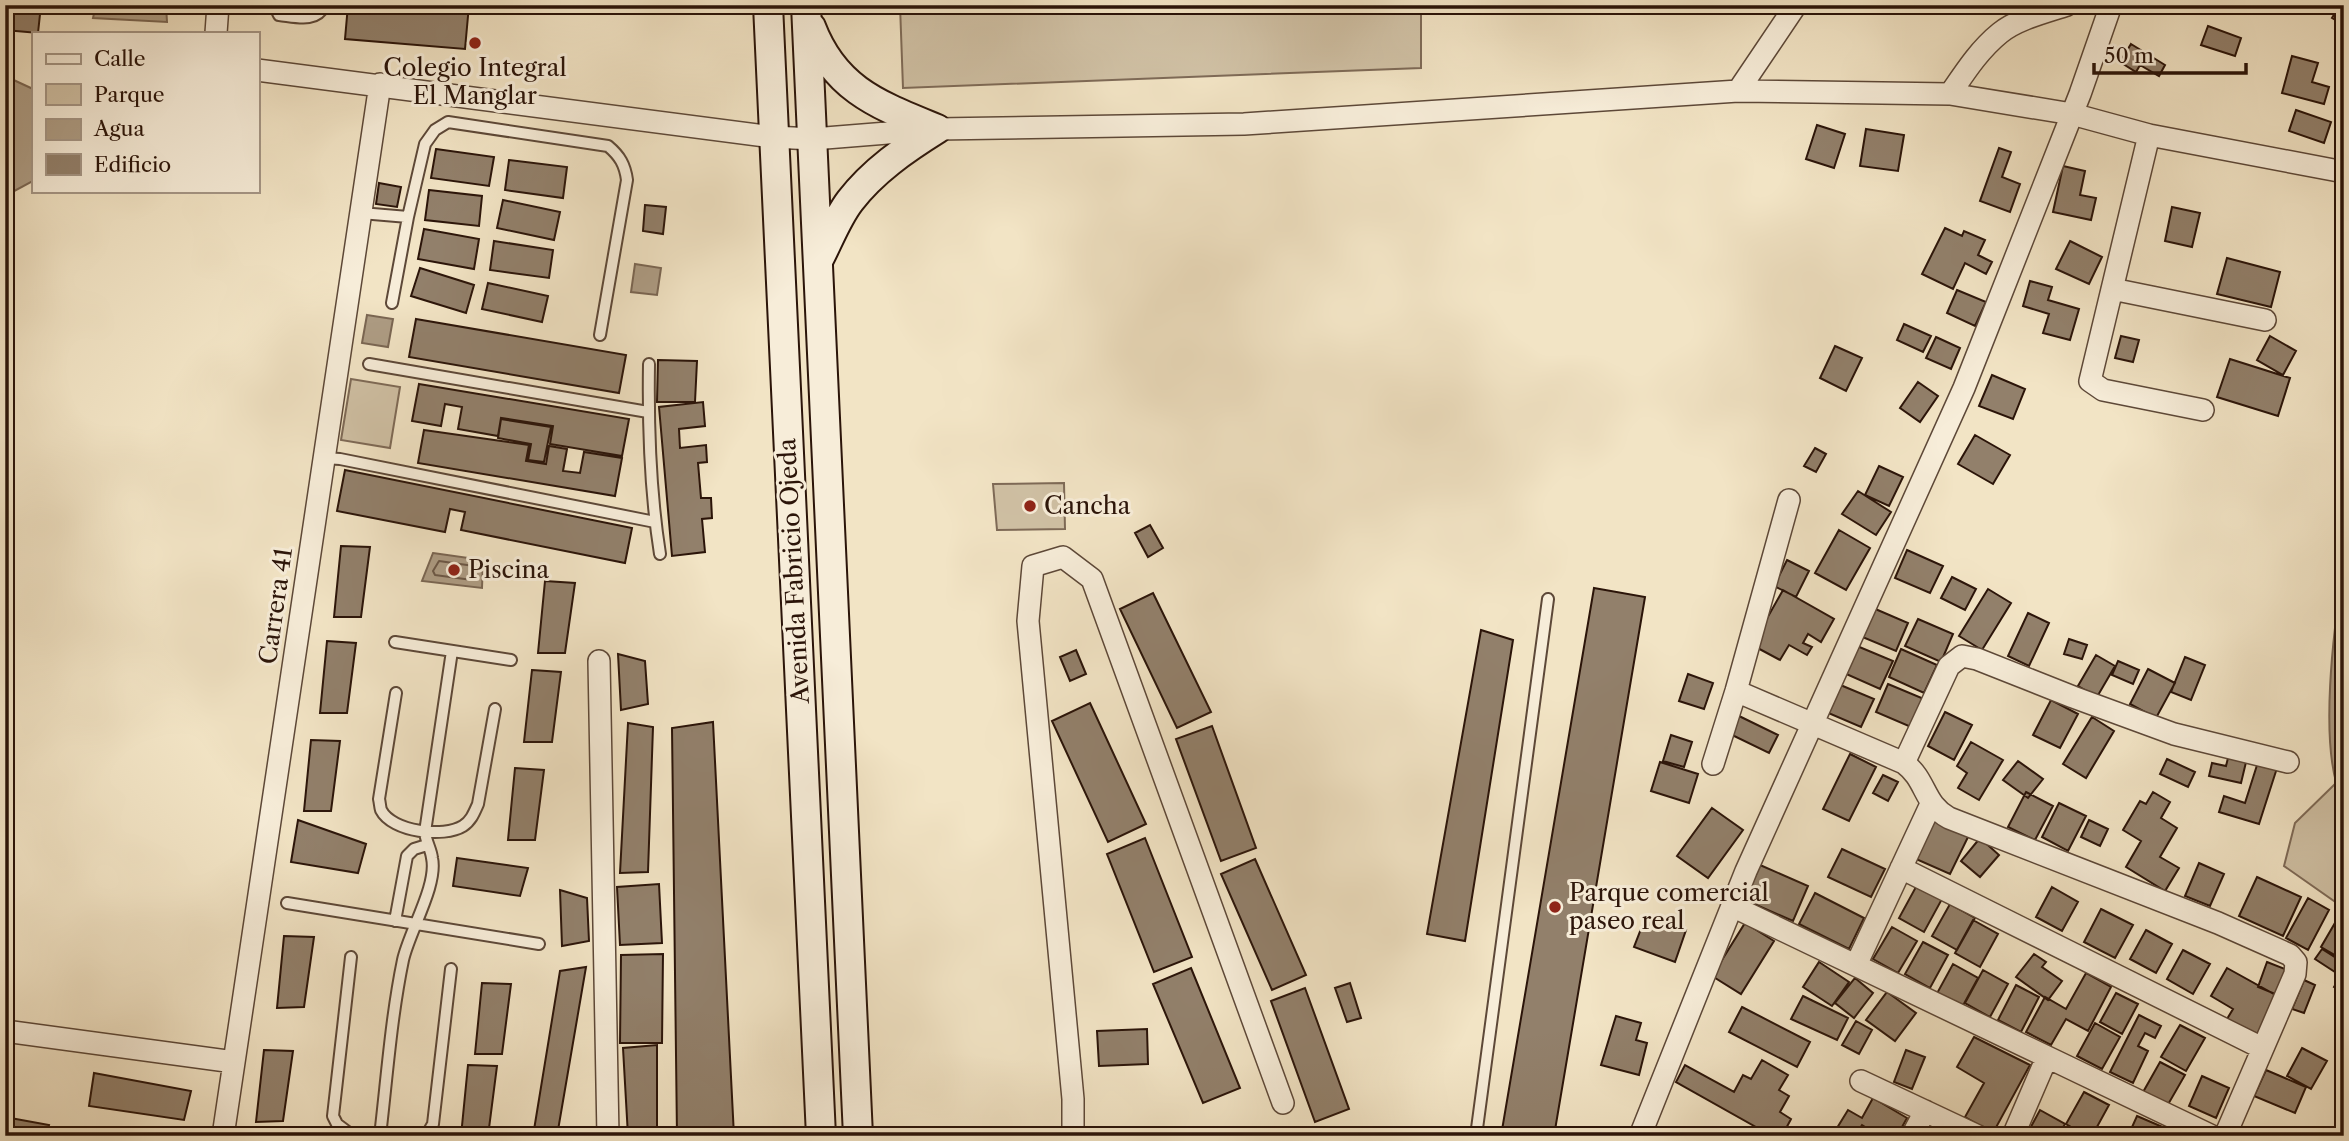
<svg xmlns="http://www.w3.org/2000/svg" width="2349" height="1141" font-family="'Libre Caslon Text',serif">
  <rect width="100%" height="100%" fill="#f2e4c5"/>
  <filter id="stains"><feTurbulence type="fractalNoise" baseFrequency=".00286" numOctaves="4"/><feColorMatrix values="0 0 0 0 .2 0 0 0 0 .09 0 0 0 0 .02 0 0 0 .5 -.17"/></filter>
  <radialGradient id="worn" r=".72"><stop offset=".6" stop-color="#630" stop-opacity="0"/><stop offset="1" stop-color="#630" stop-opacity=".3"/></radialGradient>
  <path fill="#d0c1a5" stroke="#7e6a57" stroke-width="2" d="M900 5H1421V68L903 88Z
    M351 379 400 387 390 448 341 440Z
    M1064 483 1065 529 997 530 993 484Z
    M2336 783 2344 802V908L2284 866 2295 823Z"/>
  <path fill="#ae9d85" stroke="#7a6653" stroke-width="2" d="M96 5H166L167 22 93 18Z
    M5 76 33 89V181L5 196Z
    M635 264 661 268 657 295 631 292Z
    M367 315 393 319 388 347 362 343Z
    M433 553 483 560 482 588 422 581Z
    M2344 564V802C2316 754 2335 619 2344 564Z"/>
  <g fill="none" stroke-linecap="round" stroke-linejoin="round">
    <path stroke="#6c5847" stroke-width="2" d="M439 561 474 566 475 578 472 580 435 575 433 571Z
      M2344 609C2338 667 2332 726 2344 783"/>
  </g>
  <path fill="#92806b" stroke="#2b1409" stroke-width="2" d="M5 5H41L38 33 5 30Z
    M348 5H469L465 49 345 39Z
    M2340 5H2344V25L2332 18Z
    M2208 26 2241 38 2235 56 2201 45Z
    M2131 44 2165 65 2159 76 2140 65 2136 72 2120 62Z
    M2292 56 2318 63 2312 82 2329 87 2324 104 2282 93Z
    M2296 110 2331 122 2324 143 2289 131Z
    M1817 125 1845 134 1834 168 1806 159Z
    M1866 129 1904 135 1898 171 1860 166Z
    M1999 148 2011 152 2002 177 2020 184 2010 212 1980 201Z
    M436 149 494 157 489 186 431 178Z
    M509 160 567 167 563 198 505 190Z
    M2063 166 2085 171 2080 195 2096 198 2091 220 2053 212Z
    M379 183 401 187 397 207 376 204Z
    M429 190 482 196 479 226 425 220Z
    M503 200 560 212 554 240 497 228Z
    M645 205 666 207 663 234 643 231Z
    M2172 207 2200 213 2192 247 2165 241Z
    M1945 228 1962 236 1964 231 1985 240 1978 255 1992 262 1986 274 1965 263 1953 289 1922 274Z
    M424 229 479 239 474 269 418 259Z
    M494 241 553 250 549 278 490 270Z
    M2070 241 2102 257 2089 284 2056 269Z
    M2227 258 2280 272 2271 307 2217 294Z
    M420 268 474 285 466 313 411 296Z
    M2030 281 2052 287 2048 300 2079 309 2070 340 2043 333 2049 314 2023 306Z
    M488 283 548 296 542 322 482 309Z
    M1957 290 1986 302 1975 326 1947 313Z
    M416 319 626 355 619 393 409 357Z
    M1904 324 1931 336 1923 352 1897 340Z
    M2121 336 2139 340 2133 362 2115 358Z
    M2270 336 2296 351 2283 375 2257 360Z
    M1936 337 1960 348 1951 369 1926 358Z
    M1835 346 1862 358 1846 391 1820 378Z
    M2230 359 2290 378 2278 416 2217 397Z
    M658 360 697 361 695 402H657Z
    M1992 375 2025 389 2013 419 1979 406Z
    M1918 382 1938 396 1920 422 1900 408Z
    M419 384 629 419 622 456 550 444 553 426 501 418 498 436 458 429 462 407 445 404 441 426 412 421Z
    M703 402 705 426 679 429 680 448 706 445 707 462 698 463 701 498H711L712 518 702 519 705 552 672 556 659 407Z
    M501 419 551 427 544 462 528 460 531 444 498 438Z
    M424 430 529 445 526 461 546 464 549 446 567 449 563 471 580 473 584 452 622 458 615 496 418 463Z
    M1975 435 2010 455 1993 484 1958 464Z
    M1815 448 1826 454 1816 472 1804 466Z
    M1879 466 1903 477 1889 506 1865 495Z
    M345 470 632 528 625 563 461 530 465 512 450 509 445 532 337 511Z
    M1858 491 1891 512 1876 535 1842 514Z
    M1150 525 1163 548 1148 557 1135 533Z
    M1839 530 1870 548 1846 590 1815 573Z
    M341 546 370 547 361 617H334Z
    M1907 550 1943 566 1930 593 1895 578Z
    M1787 560 1809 571 1796 597 1774 586Z
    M1952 577 1976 589 1965 610 1941 598Z
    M545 581 575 583 565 653H538Z
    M1594 588 1645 597 1554 1136H1501Z
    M1988 589 2011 603 1982 650 1959 636Z
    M1783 590 1834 619 1821 642 1808 634 1803 643 1812 647 1807 655 1789 645 1780 660 1752 645Z
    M1153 593 1211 712 1177 728 1120 609Z
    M1873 608 1908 623 1896 651 1860 636Z
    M2028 613 2049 623 2029 666 2008 656Z
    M1918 619 1953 634 1941 662 1905 646Z
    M1481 630 1513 640 1465 941 1427 934Z
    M2069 639 2087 645 2082 659 2064 654Z
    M327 641 356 643 347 713H320Z
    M1857 646 1893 661 1880 689 1844 673Z
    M1901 649 1937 665 1924 693 1889 677Z
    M1076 650 1086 674 1070 681 1060 657Z
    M618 654 645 661 648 704 621 710Z
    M2096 655 2115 666 2097 697 2078 686Z
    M2185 657 2205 665 2191 700 2171 692Z
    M2118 661 2139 670 2133 684 2112 675Z
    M2148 669 2175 683 2156 718 2130 704Z
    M532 670 561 672 552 742H524Z
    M1688 674 1713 683 1704 709 1679 701Z
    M1838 684 1874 699 1861 727 1826 712Z
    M1888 684 1924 699 1911 727 1876 712Z
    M2051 700 2078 714 2060 748 2033 735Z
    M1090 703 1146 824 1108 842 1052 721Z
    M1945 712 1972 725 1954 760 1928 746Z
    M1739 716 1778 735 1769 753 1730 734Z
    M2092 717 2114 731 2086 778 2063 764Z
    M713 722 734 1136H677L672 728Z
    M628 723 653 727 648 872 620 873Z
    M1212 726 1256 848 1221 861 1176 739Z
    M1671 735 1692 742 1684 767 1663 761Z
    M311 740 340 741 331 811H304Z
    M1971 742 2003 760 1979 800 1958 788 1967 773 1957 766Z
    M1850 754 1876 767 1849 821 1823 809Z
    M2229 754 2247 758 2241 783 2209 776 2212 763 2226 766Z
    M2167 759 2195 772 2188 787 2160 774Z
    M2018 761 2043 779 2028 798 2003 780Z
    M1660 762 1698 774 1689 803 1651 791Z
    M2258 762 2277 768 2259 824 2219 812 2224 796 2245 803Z
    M515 768 544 770 535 840H508Z
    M1883 775 1898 782 1888 801 1873 793Z
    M2026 792 2053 806 2035 840 2008 827Z
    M2153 792 2170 802 2161 818 2177 828 2160 857 2179 868 2165 891 2126 867 2141 841 2123 830 2140 801 2146 804Z
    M2059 803 2086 816 2068 851 2042 837Z
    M1712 808 1743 830 1708 878 1677 856Z
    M1934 819 1969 835 1950 874 1916 859Z
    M298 820 366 844 358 873 291 862Z
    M2089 820 2108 829 2100 846 2081 837Z
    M1145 838 1192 957 1154 972 1107 854Z
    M1980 838 1999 855 1980 877 1961 861Z
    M1842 849 1885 869 1871 897 1828 877Z
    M457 858 528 868 520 896 453 886Z
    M1255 859 1306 975 1272 990 1221 874Z
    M2199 863 2224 874 2210 906 2185 896Z
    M1760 865 1808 886 1793 921 1745 900Z
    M2257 877 2301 897 2283 936 2239 916Z
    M659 884 662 943 620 945 617 887Z
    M1917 885 1942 899 1924 932 1899 918Z
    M2052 887 2078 902 2062 931 2036 917Z
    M560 890 587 898 589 941 562 946Z
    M1815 893 1864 918 1849 949 1799 924Z
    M2308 898 2329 910 2308 950 2286 938Z
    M1950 904 1975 918 1957 950 1932 936Z
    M2101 909 2133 925 2115 958 2084 942Z
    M1646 916 1686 930 1675 962 1634 947Z
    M2339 916 2344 918V951L2340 958 2321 947Z
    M1973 920 1998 934 1980 967 1955 953Z
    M1745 923 1774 941 1741 994 1712 976Z
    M1892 927 1917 941 1898 973 1873 959Z
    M2146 930 2172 944 2156 973 2130 959Z
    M284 936 314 937 304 1007 277 1008Z
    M1923 942 1948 955 1930 988 1905 974Z
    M2322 949 2344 963 2343 993 2334 987 2341 976 2315 959Z
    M2183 950 2210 964 2193 994 2167 979Z
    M663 954 662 1043H620L621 955Z
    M2034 954 2046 962 2042 967 2062 981 2048 1000 2016 977Z
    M1819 962 1849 982 1832 1006 1803 987Z
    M2267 962 2290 971 2280 996 2258 987Z
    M1953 964 1978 978 1960 1011 1935 997Z
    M586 967 557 1136H533L560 971Z
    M1191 968 1240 1088 1203 1103 1153 984Z
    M2227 968 2279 997 2257 1035 2227 1019 2233 1009 2211 996Z
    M1983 970 2008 984 1990 1017 1965 1003Z
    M2086 973 2111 987 2088 1031 2066 1019 2051 1045 2026 1032 2045 997 2066 1009Z
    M1855 978 1873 993 1854 1018 1835 1003Z
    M2304 980 2315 985 2304 1013 2292 1009Z
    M482 983 511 984 502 1054H475Z
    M1350 983 1361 1018 1347 1022 1335 988Z
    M2016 985 2039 997 2021 1032 1998 1020Z
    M1305 988 1349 1109 1315 1122 1271 1001Z
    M1887 992 1916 1013 1895 1041 1866 1020Z
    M2116 993 2138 1004 2122 1034 2100 1022Z
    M1803 996 1848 1018 1837 1040 1791 1019Z
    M1742 1007 1810 1042 1797 1067 1729 1032Z
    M2139 1015 2161 1026 2155 1038 2145 1033 2138 1046 2148 1051 2133 1083 2110 1072Z
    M1616 1016 1641 1023 1636 1040 1647 1043 1639 1075 1601 1065Z
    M1856 1021 1872 1030 1859 1054 1842 1045Z
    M2095 1023 2120 1037 2102 1069 2077 1056Z
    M2180 1025 2205 1038 2186 1071 2161 1057Z
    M1147 1029 1148 1064 1099 1066 1097 1031Z
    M1974 1037 2030 1065 1993 1133 1965 1117 1984 1083 1957 1067Z
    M657 1045V1136H628L623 1048Z
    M2302 1048 2327 1061 2311 1089 2287 1076Z
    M264 1050 293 1051 283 1121 256 1122Z
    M1906 1050 1925 1057 1912 1089 1894 1082Z
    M1762 1060 1788 1075 1779 1090 1789 1096 1780 1112 1791 1119 1782 1136H1772L1676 1082 1685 1065 1734 1092 1743 1075 1751 1079Z
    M2160 1062 2185 1075 2166 1108 2142 1094Z
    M468 1065 497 1066 488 1136H461Z
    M2266 1070 2306 1087 2295 1113 2254 1096Z
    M94 1073 191 1091 184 1120 89 1106Z
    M2202 1076 2229 1088 2216 1118 2189 1106Z
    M2084 1092 2109 1105 2092 1136H2087L2066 1124Z
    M1873 1098 1907 1118 1897 1136H1880L1862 1125 1855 1136H1849L1837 1128 1848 1110 1862 1118Z
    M2040 1110 2065 1124 2058 1136H2026Z
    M2137 1116 2165 1128 2162 1136H2128Z
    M5 1117 49 1125 46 1136H5Z"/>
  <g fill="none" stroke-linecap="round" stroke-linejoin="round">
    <g stroke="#5d4838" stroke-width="14">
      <path id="lane" d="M274 5 279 15C297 17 316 23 325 5
        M361 213 408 217
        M392 303 408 217 425 144 435 130 448 122 608 146C620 156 625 165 627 180L600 335
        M369 364 648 412
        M649 364C648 427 650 491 660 554
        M324 458 340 459 655 522
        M395 642 511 660
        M396 693 379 799C380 803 380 807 381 810 392 832 444 838 463 826 471 821 474 813 478 804L495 709
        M287 903 539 944
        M395 921 407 856 414 849 427 845
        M351 957 333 1116 337 1124 353 1136
        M380 1136C387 1077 391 1018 403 960 409 932 438 885 432 858 431 849 426 842 425 832L452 651
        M426 1136 433 1124 451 969
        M1476 1136 1548 599"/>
    </g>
    <g stroke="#5d4838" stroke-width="24">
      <path id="street" d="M216 33 218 5
        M257 70 773 137 813 139 937 129 1244 124 1738 91 1950 94 2072 114 2149 135 2344 172
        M1738 91 1796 5
        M1950 94C1965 72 1979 50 2000 33 2017 19 2046 12 2067 5
        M2149 135 2090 381 2103 390 2203 410
        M2112 289 2265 320
        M599 661 608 1136
        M1736 691 1904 763C1927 780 1923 804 1949 818L2218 923 2290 955 2296 962 2295 974 2225 1136
        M1904 763 1949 666 1962 656 1977 659 2073 697 2174 734 2288 762
        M1713 764 1736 691 1789 500
        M1901 868 2262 1048
        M1732 906 2212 1136
        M1856 965 1931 804
        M5 1031 234 1062
        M1861 1081 1978 1136
        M223 1136 380 84
        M1073 1136V1099L1028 621 1033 566 1063 557 1092 579 1283 1103
        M1640 1136 1746 871 1964 388 2080 94 2111 5
        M1912 1136 1925 1111
        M2013 1136 2047 1057"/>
    </g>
    <g stroke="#2b1409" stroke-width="32">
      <path id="secondary" d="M768 5 821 1136
        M806 5 858 1136
        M811 27C835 90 879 105 937 129
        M819 259C829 240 837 218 850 201 873 171 905 149 937 129"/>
    </g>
    <use href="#lane" stroke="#f7edd9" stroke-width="10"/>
    <use href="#street" stroke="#f7edd9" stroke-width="21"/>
    <use href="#secondary" stroke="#f7edd9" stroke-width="28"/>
  </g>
  <g fill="#8f2418" stroke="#f7edd9" stroke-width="2.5">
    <circle cx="475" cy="43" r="7"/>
    <circle cx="1030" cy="506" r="7"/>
    <circle cx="454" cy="570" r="7"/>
    <circle cx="1555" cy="907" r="7"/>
  </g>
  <g text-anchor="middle" stroke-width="6" stroke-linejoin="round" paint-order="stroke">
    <g font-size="24" fill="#2b1409" stroke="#f7edd9" text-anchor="start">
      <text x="475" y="76" text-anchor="middle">Colegio Integral<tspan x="475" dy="28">El Manglar</tspan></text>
      <text x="1044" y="514">Cancha</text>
      <text x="468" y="578">Piscina</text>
      <text x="1569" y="901">Parque comercial<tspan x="1569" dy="28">paseo real</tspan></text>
    </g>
    <g font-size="24" fill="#2b1409" stroke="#f7edd9">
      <text transform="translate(794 571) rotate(-93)" y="8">Avenida Fabricio Ojeda</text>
      <text transform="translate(276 606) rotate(-82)" y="8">Carrera 41</text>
    </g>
  </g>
  <rect width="2349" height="1141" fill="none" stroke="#f2e4c5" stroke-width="28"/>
  <rect x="7" y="7" width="2335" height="1127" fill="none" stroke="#2b1409" stroke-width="3.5"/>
  <rect x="14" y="14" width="2321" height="1113" fill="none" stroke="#2b1409" stroke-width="2"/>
  <rect x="32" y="32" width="228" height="161" fill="#f7edd9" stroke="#a59686" stroke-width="2"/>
  <rect x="46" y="54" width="35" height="10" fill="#f7edd9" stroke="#a59686" stroke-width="2"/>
  <text x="94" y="66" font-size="21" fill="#2b1409">Calle</text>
  <rect x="46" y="84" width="35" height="21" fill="#d0c1a5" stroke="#a59686" stroke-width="2"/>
  <text x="94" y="102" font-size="21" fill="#2b1409">Parque</text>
  <rect x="46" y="119" width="35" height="21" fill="#ae9d85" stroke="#a59686" stroke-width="2"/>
  <text x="94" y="136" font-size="21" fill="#2b1409">Agua</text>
  <rect x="46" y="154" width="35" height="21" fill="#92806b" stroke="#a59686" stroke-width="2"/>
  <text x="94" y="172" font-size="21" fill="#2b1409">Edificio</text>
  <path d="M2094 63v10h152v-10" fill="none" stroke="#2b1409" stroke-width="3.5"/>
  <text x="2104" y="63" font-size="21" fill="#2b1409" stroke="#f7edd9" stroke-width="5" paint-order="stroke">50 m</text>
  <rect width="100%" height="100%" filter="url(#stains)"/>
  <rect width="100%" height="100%" fill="url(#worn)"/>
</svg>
